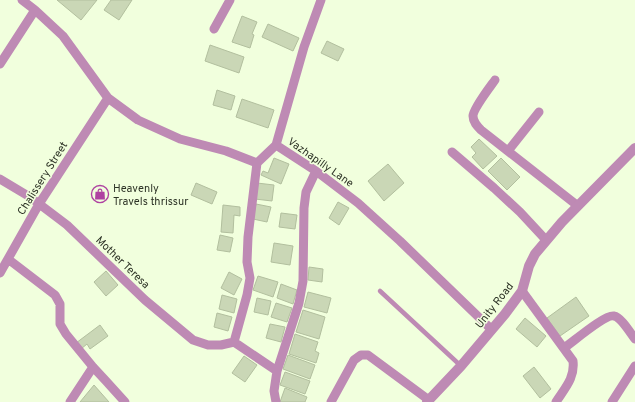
<svg xmlns="http://www.w3.org/2000/svg" width="635" height="402" font-family="Overpass,sans-serif">
  <rect width="100%" height="100%" fill="#f1ffdd"/>
  <path fill="#cad7b6" stroke="#b2bf9e" d="M57 0H97L81 20Z
    M111 0H132L119 20 104 10Z
    M242 16 257 22 252 34 254 35 250 48 232 42Z
    M268 24 299 38 293 51 262 37Z
    M327 41 344 49 338 61 321 53Z
    M210 45 244 57 239 73 205 61Z
    M217 90 235 96 231 110 213 105Z
    M242 99 274 110 268 128 236 117Z
    M479 139 497 156 483 169 472 157 476 153 471 147Z
    M274 158 289 164 281 184 261 175 263 171 268 173Z
    M501 158 520 177 507 190 488 171Z
    M388 164 404 183 384 201 368 181Z
    M196 183 217 192 212 204 191 195Z
    M257 183 274 185 272 201 255 199Z
    M338 202 349 208 339 225 329 218Z
    M256 204 271 207 267 222 253 219Z
    M223 205 240 207V216L234 215 233 233 221 232Z
    M281 213 297 215 295 229 279 227Z
    M220 235 233 238 230 252 217 250Z
    M274 243 293 246 290 265 271 262Z
    M309 267 323 269 322 282 308 280Z
    M106 271 118 285 106 296 94 282Z
    M229 272 242 279 234 295 221 288Z
    M258 276 278 282 273 297 253 290Z
    M281 284 297 290 293 304 277 298Z
    M308 292 331 298 327 313 304 307Z
    M222 295 237 299 234 313 219 309Z
    M576 297 589 316 560 336 547 318Z
    M257 298 271 301 268 315 254 312Z
    M276 303 292 308 287 322 271 317Z
    M303 310 325 317 319 339 296 332Z
    M217 313 232 317 228 331 214 327Z
    M525 318 546 336 537 347 516 329Z
    M270 324 285 327 281 342 266 338Z
    M100 325 108 336 90 349 87 344 81 349 76 343Z
    M295 334 318 342 315 351 319 353 316 363 289 354Z
    M288 355 315 365 310 379 283 369Z
    M244 356 257 365 245 382 232 373Z
    M534 367 551 389 540 398 523 376Z
    M285 372 310 381 305 394 280 385Z
    M94 385 109 402H80Z
    M285 388 307 397 305 402H280Z"/>
  <g fill="none" stroke-linecap="round" stroke-linejoin="round">
    <path stroke="#be8ab4" stroke-width="4.5" d="M380 291 461 366"/>
    <path stroke="#be8ab4" stroke-width="9" d="M22 0 35 10 63 36 108 98 138 120 180 139 226 151 257 163 276 145
      M214 29 230 0
      M0 64 35 10
      M495 80C490 87 473 109 473 116 473 122 477 126 481 130L578 206
      M276 145 316 171 358 203 400 241 491 329
      M276 145 304 47 321 0
      M508 151 539 112
      M452 152 494 188 520 212 546 240
      M257 163 248 237 247 262 250 278 247 295 234 342 277 371 299 303 303 281 304 208 306 192 316 171
      M0 179 30 197 67 225 145 300 193 340 208 345H221L234 342
      M8 259 55 295 60 304V324L66 334 93 367 106 381 125 402
      M0 273 39 204 108 98
      M522 291 573 361C575 378 565 388 556 402
      M564 348C573 342 605 314 614 316 621 317 631 334 635 339
      M70 402 93 367
      M276 402 274 391 277 371
      M331 402 354 360 361 355H368L429 400
      M612 402 635 366"/>
    <path stroke="#be8ab4" stroke-width="10" d="M427 402 461 366 505 314 522 291 529 266 535 254 562 222 635 148"/>
  </g>
  <defs>
    <g id="shop-ring" transform="scale(0.9)"><circle r="9.5" fill="#f1ffdd" stroke="#af42a1" stroke-width="1.5"/><path d="M-5-2.5h2.3a2.7 3.5 0 0 1 5.4 0H5L5.5 6h-11ZM-1.5-2.5h3a1.5 2.3 0 0 0-3 0Z" fill="#af42a1"/></g>
  </defs>
  <g fill-rule="evenodd">
    <use href="#shop-ring" x="100" y="194"/>
  </g>
  <g text-anchor="middle" stroke-width="3" stroke-linejoin="round" paint-order="stroke">
    <g font-size="11" fill="#2d3326" stroke="#f1ffdd">
      <text transform="translate(321 162) rotate(35)" y="4">Vazhapilly Lane</text>
      <text transform="translate(42 178) rotate(-58)" y="4">Chalissery Street</text>
      <text transform="translate(123 262) rotate(44)" y="4">Mother Teresa</text>
      <text transform="translate(494 305) rotate(-52)" y="4">Unity Road</text>
    </g>
    <g font-size="11" fill="#2d3326" stroke="#f1ffdd" text-anchor="start">
      <text x="113" y="192">Heavenly<tspan x="113" dy="13">Travels thrissur</tspan></text>
    </g>
  </g>
</svg>
